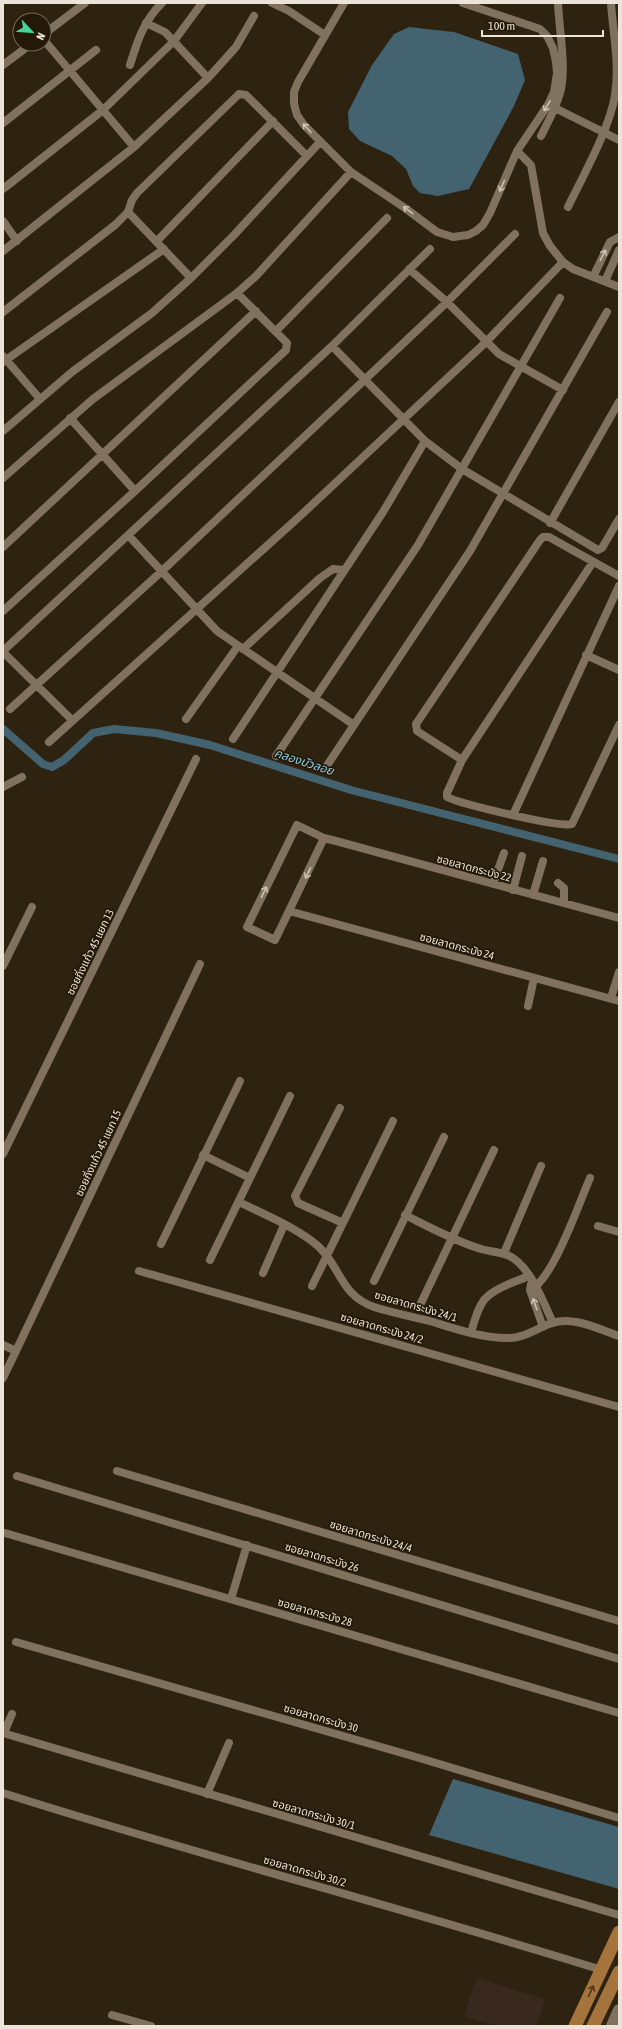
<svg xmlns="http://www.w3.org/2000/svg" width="622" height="2029" font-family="'Asap Condensed','Noto Sans Thai',sans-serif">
  <rect width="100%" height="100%" fill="#2e2211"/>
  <path fill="#38281e" d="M476 1978 545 1999 537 2026H496L464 2016Z"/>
  <path fill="#436370" d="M409 27 454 32 518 54 525 80 514 106 469 189 438 196 420 193 413 186 406 169 392 156 360 141 349 129 348 112 372 65 394 34Z
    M453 1779 619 1827V1889L429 1835Z"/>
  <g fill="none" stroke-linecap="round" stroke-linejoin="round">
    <path stroke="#436370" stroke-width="8" d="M3 729 43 764 52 767 64 760 93 733 114 729 156 733 210 745 351 790 619 859"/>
    <path stroke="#80725e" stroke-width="8" d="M272 3 289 11 325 35
      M344 3 298 82 294 92V104L297 115 304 125 351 172 405 208 437 232 453 237 468 235 476 231 483 225 490 213 517 151 548 105 554 92 557 73 556 62 553 48 547 36 540 29 463 3
      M146 23 165 32 208 78
      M44 34 85 3
      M44 40 134 147
      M3 65 31 44
      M130 65C137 42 144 20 162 3
      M555 108 619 140
      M3 123 96 50
      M541 136C548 122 556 108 560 93 567 69 559 29 558 3
      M517 151 531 165 543 233 550 246 563 262 573 269 619 287
      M3 189 103 110 174 41 202 3
      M568 207C583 176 610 128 615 95 620 65 613 33 611 3
      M128 212 191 278
      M3 221 17 241
      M157 241 273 121
      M3 251 134 147 208 78 236 47 254 16
      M409 269 447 302 499 354 563 390
      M593 277 610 242 619 237
      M605 281 619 250
      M3 312 115 225 128 212 132 200 137 193 239 94 246 95 307 156
      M276 331 387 218
      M332 346 425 441 462 469 598 550 602 548 619 519
      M3 356 40 399
      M3 362 164 249
      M70 418 135 491
      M3 431 72 372 152 313 191 278 234 235 320 142
      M3 478 93 399 237 293 256 276 351 172
      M550 523 619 402
      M129 536 217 631 354 725
      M3 547 256 311
      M593 562 462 760 447 793V797C461 804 560 828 572 824L619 725
      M3 611 135 491 286 350 287 343 237 293
      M243 649 320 578 333 569 344 570
      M3 651 332 346 430 249
      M3 652 72 720
      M586 655 619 670
      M10 709 162 571 447 302 515 234
      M186 719 238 646
      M233 739 383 512 425 441
      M49 742 299 517 486 342 563 262
      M276 756 418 545 560 298
      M462 760 417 731 416 724 540 540 543 537H549L619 576
      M326 767 470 551 607 312
      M3 787 22 777
      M513 815 619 586
      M324 838 275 940 247 927 297 825 324 838 336 841 619 918
      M558 883 564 888V903
      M493 884 504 853
      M513 890 522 856
      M533 895 543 861
      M289 911 619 1001
      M3 966 32 907
      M611 998 619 972
      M528 1006 534 978
      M340 1108 295 1196 298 1203 343 1223
      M3 1154 196 759
      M203 1155 250 1178
      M239 1202C265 1215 296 1227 318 1246 341 1267 340 1295 374 1307 393 1313 414 1317 433 1322 456 1329 482 1338 507 1338 523 1339 537 1328 552 1323 574 1316 598 1329 619 1336
      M405 1215C429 1227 453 1240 478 1248 492 1253 507 1251 518 1262 534 1276 544 1304 553 1323
      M598 1226 619 1232
      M161 1244 240 1081
      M504 1253 541 1166
      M210 1260 290 1096
      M139 1271 619 1407
      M263 1273 284 1225
      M374 1281 444 1137
      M531 1284 530 1290 543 1327
      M312 1286 393 1121
      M530 1290C553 1280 579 1203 590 1178
      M421 1303 494 1150
      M471 1333C474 1322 477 1309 484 1300 494 1288 515 1282 529 1276
      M3 1345 16 1351 3 1378
      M16 1351 200 964
      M117 1471 619 1621
      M17 1476 619 1659
      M5 1533 619 1713
      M231 1599 247 1545
      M16 1642 416 1757 619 1818
      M3 1733 619 1915
      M4 1733 12 1714
      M3 1793C201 1856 403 1908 602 1970
      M207 1794 229 1743
      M112 2015 151 2026"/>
    <path stroke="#80725e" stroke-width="12" d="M612 2026 619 2010"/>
    <path stroke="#a5733c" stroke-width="13" d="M575 2026 619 1932
      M593 2026 619 1972"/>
  </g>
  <defs><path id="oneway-shaft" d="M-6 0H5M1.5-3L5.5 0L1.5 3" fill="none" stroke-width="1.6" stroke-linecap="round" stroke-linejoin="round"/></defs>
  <g stroke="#ccc2b4">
    <use href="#oneway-shaft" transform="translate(547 106) rotate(120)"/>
    <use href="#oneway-shaft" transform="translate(307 128) rotate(-132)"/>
    <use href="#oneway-shaft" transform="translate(502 186) rotate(114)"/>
    <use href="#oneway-shaft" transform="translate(408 210) rotate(-143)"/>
    <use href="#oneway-shaft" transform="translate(603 255) rotate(-63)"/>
    <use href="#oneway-shaft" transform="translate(308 873) rotate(116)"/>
    <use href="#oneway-shaft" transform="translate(264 892) rotate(-64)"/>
    <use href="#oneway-shaft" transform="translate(535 1304) rotate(-109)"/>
  </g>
  <use stroke="#51381a" href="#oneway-shaft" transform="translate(591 1991) rotate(-65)"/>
  <g text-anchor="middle" stroke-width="3.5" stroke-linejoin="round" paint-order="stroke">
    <g font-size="11" fill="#ece4d9" stroke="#241908">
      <text transform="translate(474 868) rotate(15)" y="4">ซอยลาดกระบัง 22</text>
      <text transform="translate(457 946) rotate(15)" y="4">ซอยลาดกระบัง 24</text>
      <text transform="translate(90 952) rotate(-64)" y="4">ซอยกิ่งแก้ว 45 แยก 13</text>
      <text transform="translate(98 1153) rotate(-65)" y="4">ซอยกิ่งแก้ว 45 แยก 15</text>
      <text transform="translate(416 1306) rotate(16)" y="4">ซอยลาดกระบัง 24/1</text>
      <text transform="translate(382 1328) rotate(16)" y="4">ซอยลาดกระบัง 24/2</text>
      <text transform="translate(371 1536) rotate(17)" y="4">ซอยลาดกระบัง 24/4</text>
      <text transform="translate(322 1557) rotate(17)" y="4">ซอยลาดกระบัง 26</text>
      <text transform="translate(315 1612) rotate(16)" y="4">ซอยลาดกระบัง 28</text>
      <text transform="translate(321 1718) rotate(16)" y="4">ซอยลาดกระบัง 30</text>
      <text transform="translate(314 1814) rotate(16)" y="4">ซอยลาดกระบัง 30/1</text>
      <text transform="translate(305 1871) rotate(16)" y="4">ซอยลาดกระบัง 30/2</text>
    </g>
    <g font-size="12" font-style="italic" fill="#8dcae4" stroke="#241908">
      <text transform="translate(304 762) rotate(18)" y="4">คลองบัวลอย</text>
    </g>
  </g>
  <rect width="622" height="2029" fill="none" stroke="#ece4d9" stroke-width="8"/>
  <g transform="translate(32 32) rotate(116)"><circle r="19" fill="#241908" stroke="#746a5c"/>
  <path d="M0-3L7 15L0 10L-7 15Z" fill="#46d49e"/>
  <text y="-6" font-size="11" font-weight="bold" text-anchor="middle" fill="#ece4d9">N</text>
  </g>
  <path d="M482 30v6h121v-6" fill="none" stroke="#ece4d9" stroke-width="2"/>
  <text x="488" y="30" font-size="12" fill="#ece4d9" stroke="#241908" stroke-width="3" paint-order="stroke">100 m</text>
</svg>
